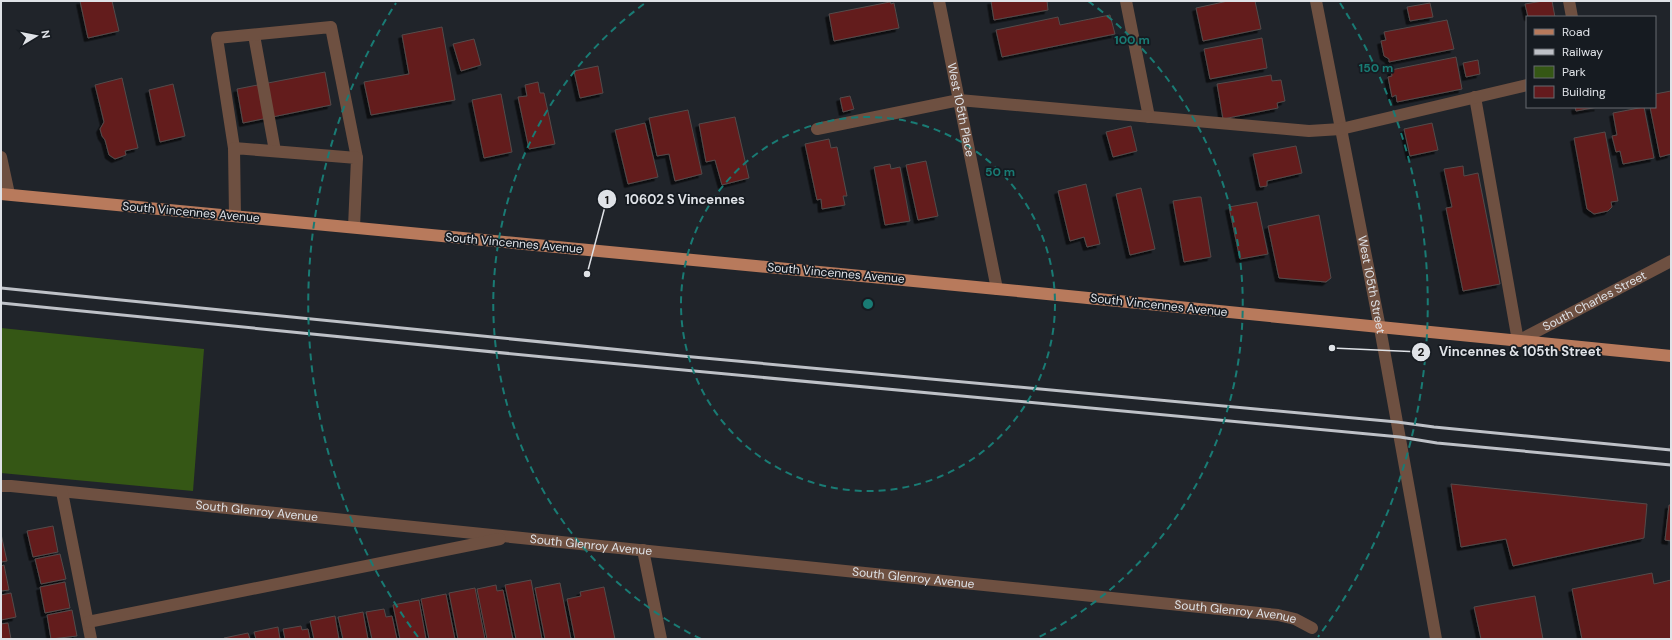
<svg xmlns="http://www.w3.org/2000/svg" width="1672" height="640" font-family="'DM Sans',sans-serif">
  <defs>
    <filter id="shadow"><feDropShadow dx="-3.5" dy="3.5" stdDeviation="0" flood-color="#0009"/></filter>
  </defs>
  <rect width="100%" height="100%" fill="#20242a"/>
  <path fill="#355715" d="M1 328 204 349 193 491 1 473Z"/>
  <path fill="#641a1d" stroke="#544b4a" filter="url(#shadow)" d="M80 1H112L119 31 88 38Z
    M991 1H1047L1048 10 994 20Z
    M1228 1H1255L1261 29 1203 41 1196 8Z
    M1543 1H1552L1555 17H1528L1525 4Z
    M890 2 891 4 894 3 899 28 834 41 829 14Z
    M1430 3 1433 17 1410 21 1407 7Z
    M1110 15 1115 34 1002 57 996 30 1058 17 1060 25Z
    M1447 20 1454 49 1389 62V59L1384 56 1381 41 1386 40 1384 32Z
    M442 27 455 100 371 115 364 82 409 74 402 35Z
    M1262 38 1267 68 1210 79 1204 49Z
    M474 39 481 65 461 71 453 44Z
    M1456 57 1462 89 1397 102 1396 95 1392 97 1388 77 1392 76 1391 70Z
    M1478 60 1480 74 1466 77 1463 63Z
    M598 66 603 93 580 98 574 71Z
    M325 72 331 105 243 123 237 89Z
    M1271 75 1272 81 1281 80 1285 101 1277 103 1278 108 1223 119 1217 84Z
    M122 78 138 148 125 151 126 155 115 159 109 155 105 140 102 136 100 129 104 122 95 85Z
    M538 82 540 93H544L555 144 529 149 518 97 527 96 525 85Z
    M173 84 185 136 160 142 149 90Z
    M1671 91V154L1660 157 1650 107H1655V94Z
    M501 94 512 152 484 158 472 100Z
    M850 96 854 109 843 112 840 98Z
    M1575 107H1598L1576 111Z
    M1644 107 1654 158 1623 164 1620 151 1616 152 1612 136 1617 135 1613 113Z
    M688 110 702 174 675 181 669 154 657 156 649 118Z
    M735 117 749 178 722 185 715 160 706 162 699 124Z
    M645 123 658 177 628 184 615 130Z
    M1432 123 1438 150 1410 156 1404 129Z
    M1131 126 1137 151 1113 157 1106 132Z
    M1605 132 1618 201 1611 202 1612 207 1608 211 1594 214 1587 209 1574 138Z
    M829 139 831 148 837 147 847 196H843L845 205 822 209 821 199 817 200 805 144Z
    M1296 146 1302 173 1267 181V186L1260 187 1253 154Z
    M926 161 938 216 918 220 906 165Z
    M890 164 891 169 900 167 910 221 885 225 874 167Z
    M1463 166 1464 176 1478 173 1500 284 1463 291 1446 208 1452 207 1444 169Z
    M1086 184 1100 244 1087 247 1084 237 1070 241 1058 191Z
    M1141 188 1155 249 1130 255 1116 194Z
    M1198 197H1201L1211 257 1184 262 1173 201Z
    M1257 202 1268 254 1240 259 1229 207Z
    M1319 215 1331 278 1326 282 1279 278 1268 226Z
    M1451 484 1647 504 1644 538 1513 566 1506 539 1461 547Z
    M1669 505H1671V541L1665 540Z
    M53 526 58 552 33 557 27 531Z
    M1 534 7 561 1 562Z
    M60 554 66 579 41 584 35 559Z
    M4 565 9 590 1 591V566Z
    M1652 573 1654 584 1671 580V639H1582L1572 589Z
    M531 580 542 639H516L505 585Z
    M65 582 70 608 45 613 40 587Z
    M560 583 571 639H545L535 588Z
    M496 585 497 591 503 590 513 639H487L477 589Z
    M604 587 615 639H575L567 599 581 596 580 592Z
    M475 588 485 639H458L449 593Z
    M11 593 16 617 1 620V595Z
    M446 594 455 639H429L421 599Z
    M1535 596 1543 639H1481L1474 607Z
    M419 600 426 639H400L393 605Z
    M384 609 386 617 392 616 397 639H372L366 612Z
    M72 610 77 636 51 639 47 615Z
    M363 612 368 639H343L338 617Z
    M335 616 339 639H314L310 621Z
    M8 623 11 639H1V624Z
    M301 626 302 630 308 629 310 639H285L283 629Z
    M278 627 280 639H256L254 632Z
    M248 633 250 639H225L224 638Z"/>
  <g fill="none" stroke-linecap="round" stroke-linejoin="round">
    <g stroke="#6e5041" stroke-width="12">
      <path id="s1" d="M939 1 997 289"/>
      <path d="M1126 1 1149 117"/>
      <path id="s2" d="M1316 1 1380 328 1436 639"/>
      <path d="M1569 1 1572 17"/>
      <path d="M254 35 275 151"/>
      <path id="s3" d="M1475 97 1518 341 1671 261"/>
      <path d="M817 129 959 100 1309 131 1341 129 1527 85"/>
      <path d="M234 148 217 38 331 27 357 158"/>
      <path d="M1 157 9 194"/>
      <path d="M235 216 234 148 357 158 354 227"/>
      <path id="s4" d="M1 486H11L1278 615 1295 619 1312 628"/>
      <path d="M62 492 91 639"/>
      <path d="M643 550 661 639"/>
      <path d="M88 622 500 539"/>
    </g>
    <path stroke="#b87a5c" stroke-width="12" d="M1 194 997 289 1671 356"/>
    <path stroke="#bec1c7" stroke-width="3" d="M1 288 682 356 1397 422 1434 427 1671 450
      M1 303 544 357 1400 437 1437 443 1671 465"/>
  </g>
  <g fill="none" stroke="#197b74" stroke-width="2" stroke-dasharray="7 5">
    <circle cx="868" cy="304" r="187"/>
    <path d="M701 639A374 374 0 0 1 648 1M1088 1A374 374 0 0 1 1035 639"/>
    <path d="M418 637A560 560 0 0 1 396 3M1340 3A560 560 0 0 1 1318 637"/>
  </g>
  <g text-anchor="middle" stroke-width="3.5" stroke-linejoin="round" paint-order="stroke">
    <g font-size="12" fill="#dfe2e7" stroke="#161b21">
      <text dy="4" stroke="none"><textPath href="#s1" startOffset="111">West 105th Place</textPath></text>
      <text transform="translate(191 212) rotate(5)" y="4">South Vincennes Avenue</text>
      <text transform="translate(514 243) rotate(5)" y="4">South Vincennes Avenue</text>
      <text transform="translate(836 273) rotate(5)" y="4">South Vincennes Avenue</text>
      <text dy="4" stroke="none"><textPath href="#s2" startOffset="289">West 105th Street</textPath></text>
      <text dy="4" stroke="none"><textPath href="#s3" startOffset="334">South Charles Street</textPath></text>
      <text transform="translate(1159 305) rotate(6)" y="4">South Vincennes Avenue</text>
      <text dy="4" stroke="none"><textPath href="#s4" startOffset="257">South Glenroy Avenue</textPath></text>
      <text dy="4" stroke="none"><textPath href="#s4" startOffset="593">South Glenroy Avenue</textPath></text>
      <text dy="4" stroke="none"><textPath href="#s4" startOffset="917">South Glenroy Avenue</textPath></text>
      <text dy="4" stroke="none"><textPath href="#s4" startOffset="1241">South Glenroy Avenue</textPath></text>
    </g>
  </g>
  <circle cx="868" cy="304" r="6" fill="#197b74" stroke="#161b21" stroke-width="2"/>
  <g font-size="12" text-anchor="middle" font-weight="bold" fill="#197b74" stroke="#161b21" stroke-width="3.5" stroke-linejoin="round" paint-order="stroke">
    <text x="1132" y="44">100 m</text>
    <text x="1376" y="72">150 m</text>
    <text x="1000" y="176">50 m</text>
  </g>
  <path fill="none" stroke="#dfe2e7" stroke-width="1.5" d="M587 274L607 199M1332 348L1421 352"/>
  <g fill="#dfe2e7" stroke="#161b21" stroke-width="1.5">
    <circle cx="587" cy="274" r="4"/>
    <circle cx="1332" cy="348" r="4"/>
    <circle cx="607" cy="199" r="10"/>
    <circle cx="1421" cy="352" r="10"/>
  </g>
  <g font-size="12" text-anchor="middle" font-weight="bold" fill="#111">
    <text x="607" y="204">1</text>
    <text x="1421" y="356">2</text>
  </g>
  <g font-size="13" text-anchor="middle" font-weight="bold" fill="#dfe2e7" stroke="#161b21" stroke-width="3.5" stroke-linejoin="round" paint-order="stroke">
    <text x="685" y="204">10602 S Vincennes</text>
    <text x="1520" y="356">Vincennes &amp; 105th Street</text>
  </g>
  <rect width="1672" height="640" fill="none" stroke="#dfe2e7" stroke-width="4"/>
  <rect x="1526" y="16" width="130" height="92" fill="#161b21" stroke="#666b70"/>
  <rect x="1534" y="29" width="20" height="6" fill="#b87a5c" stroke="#666b70"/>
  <text x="1562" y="36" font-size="12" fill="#dfe2e7">Road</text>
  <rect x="1534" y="49" width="20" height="6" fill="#bec1c7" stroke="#666b70"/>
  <text x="1562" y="56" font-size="12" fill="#dfe2e7">Railway</text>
  <rect x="1534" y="66" width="20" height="12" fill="#355715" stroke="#666b70"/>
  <text x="1562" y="76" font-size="12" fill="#dfe2e7">Park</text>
  <rect x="1534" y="86" width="20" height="12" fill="#641a1d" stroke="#666b70"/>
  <text x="1562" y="96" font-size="12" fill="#dfe2e7">Building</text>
  <g transform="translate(36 36) rotate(80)" stroke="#161b21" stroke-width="3" paint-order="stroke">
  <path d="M0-3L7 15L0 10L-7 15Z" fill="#dfe2e7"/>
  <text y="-6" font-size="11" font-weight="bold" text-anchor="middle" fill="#dfe2e7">N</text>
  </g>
</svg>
